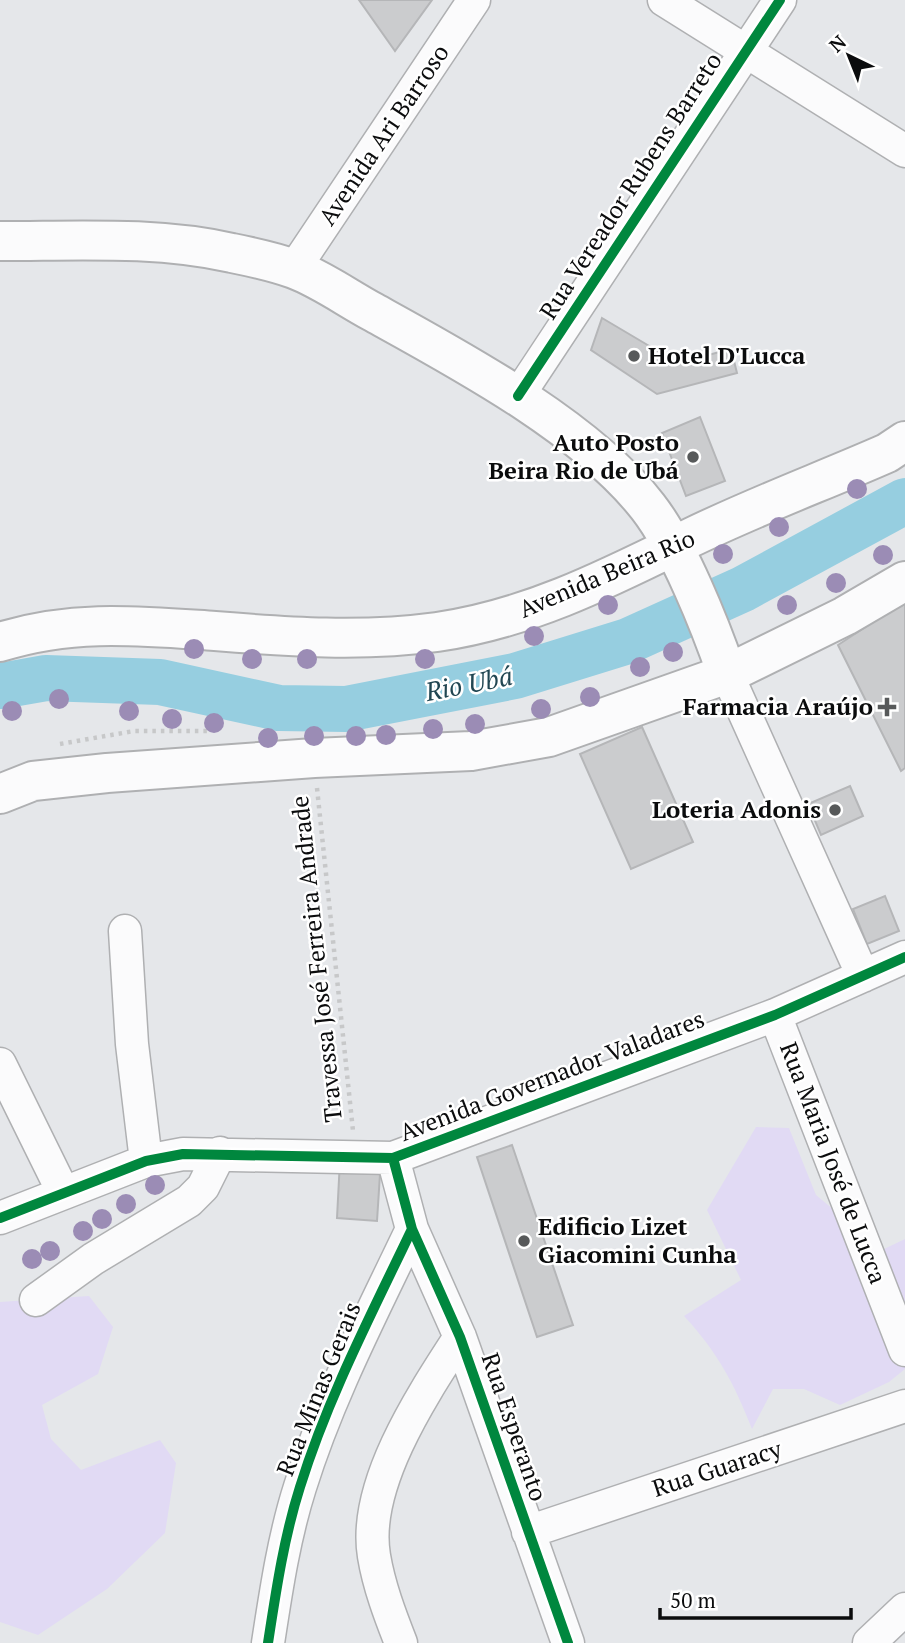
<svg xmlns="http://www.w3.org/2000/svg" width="905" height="1643" font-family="'PT Serif',serif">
  <rect width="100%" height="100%" fill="#e5e7ea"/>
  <path fill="#e1daf4" d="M756 1127 789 1128 816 1195 882 1250 905 1239V1369L889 1382 840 1405 804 1389H773L752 1429C734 1383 718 1353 684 1316L741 1280 707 1210Z
    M89 1296 113 1327 98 1374 42 1405 51 1439 81 1470 160 1440 176 1463 165 1533 107 1589 38 1635 0 1622V1302Z"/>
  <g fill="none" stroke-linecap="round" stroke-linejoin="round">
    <path stroke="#96cee0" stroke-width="46" d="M0 686 46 678 160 682 279 708 346 709 515 676 628 641 743 589 905 501"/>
  </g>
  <path fill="#cbccce" stroke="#b5b6b8" stroke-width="2" d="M359 0H432L395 51Z
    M602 318 678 363 731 349 737 373 657 394 591 350Z
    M700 417 725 481 686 496 662 433Z
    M905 601V768L901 771 838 645Z
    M642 727 693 842 631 869 580 754Z
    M850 786 863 816 821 835 808 804Z
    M885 896 899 931 867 944 853 909Z
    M512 1145 573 1325 537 1337 477 1157Z
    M340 1160 369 1162 380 1174 377 1221 337 1218Z"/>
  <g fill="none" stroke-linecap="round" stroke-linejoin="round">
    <g stroke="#afb0b2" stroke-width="35">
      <path id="minor" d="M664 0 905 151
        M294 269 474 0
        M518 396 780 0
        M727 674 863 976
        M125 931 132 1044 146 1161
        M775 1015 905 1350
        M0 1064 63 1192
        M0 1218 146 1161 183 1154 393 1158 775 1015 905 957
        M412 1229 460 1337 568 1643
        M36 1300 93 1259 189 1201 203 1187 220 1153
        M528 1532 905 1406
        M268 1643C276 1591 284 1537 300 1487 328 1397 372 1313 412 1229L393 1158
        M401 1643C390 1615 379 1586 374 1556 362 1485 423 1394 460 1337
        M869 1643 905 1609"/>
    </g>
    <g stroke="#afb0b2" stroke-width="42">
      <path id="major" d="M0 241C77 241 156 236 232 253 252 257 275 262 294 269 321 279 347 298 373 312 460 360 587 428 648 507 679 547 710 625 727 674
        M0 642C73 619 140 626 215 631 289 637 363 642 437 632 528 619 607 579 688 539 753 507 821 482 887 453L905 441
        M0 794 33 781 107 773 314 758 471 751 549 737 727 674 845 616 905 581"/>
    </g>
    <path stroke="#c7c8c9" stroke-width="4.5" stroke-dasharray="3.5 5" stroke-linecap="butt" d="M60 744 134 731H208
      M317 788 353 1131"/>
    <use href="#minor" stroke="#fbfbfc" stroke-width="32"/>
    <use href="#major" stroke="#fbfbfc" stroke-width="38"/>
    <g stroke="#fff" stroke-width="15">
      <path id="cycleway" d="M518 396 780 0
        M0 1218 146 1161 183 1154 393 1158 775 1015 905 957
        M412 1229 460 1337 568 1643
        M268 1643C276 1591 284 1537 300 1487 328 1397 372 1313 412 1229L393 1158"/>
    </g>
    <use href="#cycleway" stroke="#00873e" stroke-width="10"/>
  </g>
  <g fill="#9b8cb5">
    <circle cx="857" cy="489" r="10"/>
    <circle cx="779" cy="527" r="10"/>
    <circle cx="723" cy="554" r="10"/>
    <circle cx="883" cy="555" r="10"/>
    <circle cx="836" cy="583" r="10"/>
    <circle cx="608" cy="605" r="10"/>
    <circle cx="787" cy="605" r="10"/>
    <circle cx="534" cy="636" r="10"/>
    <circle cx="194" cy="649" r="10"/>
    <circle cx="673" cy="652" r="10"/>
    <circle cx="252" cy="659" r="10"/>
    <circle cx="307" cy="659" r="10"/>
    <circle cx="425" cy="659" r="10"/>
    <circle cx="640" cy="667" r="10"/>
    <circle cx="590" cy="697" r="10"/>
    <circle cx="59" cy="699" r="10"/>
    <circle cx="541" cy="709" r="10"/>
    <circle cx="12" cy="711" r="10"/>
    <circle cx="129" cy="711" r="10"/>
    <circle cx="172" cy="719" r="10"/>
    <circle cx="214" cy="723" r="10"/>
    <circle cx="475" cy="724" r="10"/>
    <circle cx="433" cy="729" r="10"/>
    <circle cx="386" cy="735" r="10"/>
    <circle cx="314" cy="736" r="10"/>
    <circle cx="356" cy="736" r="10"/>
    <circle cx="268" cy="738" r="10"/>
    <circle cx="155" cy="1185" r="10"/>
    <circle cx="126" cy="1204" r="10"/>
    <circle cx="102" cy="1219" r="10"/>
    <circle cx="83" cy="1231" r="10"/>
    <circle cx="50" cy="1251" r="10"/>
    <circle cx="32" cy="1259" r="10"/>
  </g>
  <g fill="#57595a" stroke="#fff" stroke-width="2.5">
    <circle cx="634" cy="356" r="7"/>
    <circle cx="693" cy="457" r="7"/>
    <path d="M883.5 696.5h7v7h7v7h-7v7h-7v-7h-7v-7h7z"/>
    <circle cx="835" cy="810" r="7"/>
    <circle cx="524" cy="1241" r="7"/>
  </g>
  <g text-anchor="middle" stroke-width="5" stroke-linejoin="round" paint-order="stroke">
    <g font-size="24" fill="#0b0c0d" stroke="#fff">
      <text transform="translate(384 135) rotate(-56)" y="8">Avenida Ari Barroso</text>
      <text transform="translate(631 186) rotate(-57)" y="8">Rua Vereador Rubens Barreto</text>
      <text transform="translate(607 574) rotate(-23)" y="8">Avenida Beira Rio</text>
      <text transform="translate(317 959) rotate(-96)" y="8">Travessa José Ferreira Andrade</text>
      <text transform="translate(552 1076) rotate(-21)" y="8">Avenida Governador Valadares</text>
      <text transform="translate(833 1163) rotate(69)" y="8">Rua Maria José de Lucca</text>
      <text transform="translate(319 1389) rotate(-68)" y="8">Rua Minas Gerais</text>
      <text transform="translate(514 1427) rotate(71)" y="8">Rua Esperanto</text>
      <text transform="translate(717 1469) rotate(-18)" y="8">Rua Guaracy</text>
    </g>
    <g font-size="24" font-weight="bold" fill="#0b0c0d" stroke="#fff" text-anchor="end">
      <text x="648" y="364" text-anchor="start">Hotel D'Lucca</text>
      <text x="679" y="451">Auto Posto<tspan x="679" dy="28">Beira Rio de Ubá</tspan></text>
      <text x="873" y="715">Farmacia Araújo</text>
      <text x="821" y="818">Loteria Adonis</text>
      <text x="538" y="1235" text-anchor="start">Edificio Lizet<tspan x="538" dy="28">Giacomini Cunha</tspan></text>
    </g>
    <g font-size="26" font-style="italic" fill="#214652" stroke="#fff">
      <text transform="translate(469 684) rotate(-11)" y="9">Rio Ubá</text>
    </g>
  </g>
  <g transform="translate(849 56) rotate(317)" stroke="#ffffff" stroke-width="5" paint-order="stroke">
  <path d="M0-5L12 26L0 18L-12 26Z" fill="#0b0c0d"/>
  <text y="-10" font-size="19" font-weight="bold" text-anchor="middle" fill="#0b0c0d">N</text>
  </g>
  <path d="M660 1608v10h191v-10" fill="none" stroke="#0b0c0d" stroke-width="3.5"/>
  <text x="670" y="1608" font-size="21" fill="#0b0c0d" stroke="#ffffff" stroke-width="5" paint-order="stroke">50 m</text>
</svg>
